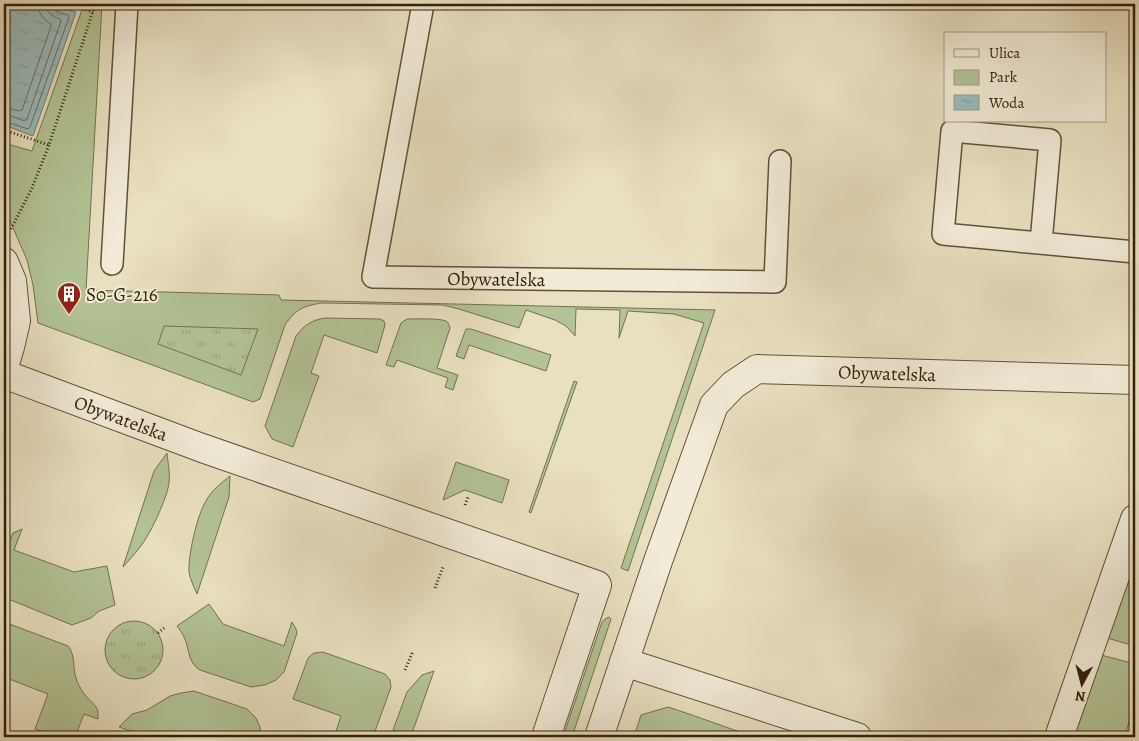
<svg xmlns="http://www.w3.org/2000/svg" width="1139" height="741" font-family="Alegreya,serif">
  <defs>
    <pattern id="park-tufts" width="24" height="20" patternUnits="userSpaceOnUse" patternTransform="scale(1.25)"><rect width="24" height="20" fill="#b3c395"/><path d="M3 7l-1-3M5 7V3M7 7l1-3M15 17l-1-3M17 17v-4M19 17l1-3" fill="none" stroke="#9ba77f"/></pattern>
    <pattern id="water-ripples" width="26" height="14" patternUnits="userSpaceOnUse" patternTransform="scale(1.25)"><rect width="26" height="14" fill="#9bbbbc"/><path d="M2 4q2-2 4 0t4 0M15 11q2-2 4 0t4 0" fill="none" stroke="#86a0a0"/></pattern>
  </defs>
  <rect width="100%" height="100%" fill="#e9e0c1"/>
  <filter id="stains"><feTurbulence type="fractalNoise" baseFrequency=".004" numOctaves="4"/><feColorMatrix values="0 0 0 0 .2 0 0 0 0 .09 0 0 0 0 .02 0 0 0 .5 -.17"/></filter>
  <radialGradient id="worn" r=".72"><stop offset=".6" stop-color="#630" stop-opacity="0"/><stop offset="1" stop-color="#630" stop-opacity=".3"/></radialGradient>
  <path fill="#b3c395" stroke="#74724e" d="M84 4H102L86 290 279 295 281 300 715 310 628 571 621 568 704 323 674 314 628 311 619 338 620 310 576 309 575 336 566 326 555 320 526 310 519 328 459 309 443 305 322 303C303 306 296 309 285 325L260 399 253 402 38 323 33 285 27 260 4 207V143L32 151Z
    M325 318 380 319 384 321 385 325 377 353 324 335 311 373 319 376 293 447 272 439 265 426 296 336C304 325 312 320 325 318Z
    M407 319C415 319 439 318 446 321 449 323 449 325 450 328L437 368 458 375 453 390 445 387 448 378 397 360 394 367 386 365 401 323Z
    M466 329H471L551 355 546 371 469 345 464 359 456 356Z
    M574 381 577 382 531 513 529 512Z
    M167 453C168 464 171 476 168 488 165 502 150 535 140 547 135 554 128 561 123 567L154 471Z
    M456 462 509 480 502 503 465 490 443 500Z
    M230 476 229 497 197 594C194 587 190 579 189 572 188 556 197 515 206 501 211 491 221 483 230 476Z
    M22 529 14 550 74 572 107 566 115 605 99 611 91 618 72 625 6 598 4 596V555L13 533Z
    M1135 554V646L1107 638Z
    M209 604 223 624 284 646 292 622 296 629 297 633 284 672 276 680 265 685 251 687 200 670C187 662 190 649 184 637 182 633 180 630 177 626Z
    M609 617 611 619 572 737H563L602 622 605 619Z
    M4 622 68 646C76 655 72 669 77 681 79 686 82 691 85 695 89 700 96 705 98 711 98 713 98 716 98 719L84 714 75 737H43L45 732 35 729 48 694 4 677Z
    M323 652 385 674 390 680 391 687 373 737H334L341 716 293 699 308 658 314 653Z
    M1101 655 1135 664V699L1125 737H1074Z
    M434 671 411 736 393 730 407 692 422 675Z
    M194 691 247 709 256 718 260 727 261 737H131L133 732 119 727 132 714 147 710 170 696 181 693Z
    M668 707 689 714 754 737H689L671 731 668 737H634L641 715Z"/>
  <path fill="url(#park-tufts)" stroke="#74724e" d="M164 326 258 329 241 375 158 344Z
    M105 650a29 29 0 1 1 58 0a29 29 0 1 1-58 0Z"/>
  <path fill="url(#water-ripples)" stroke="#727d74" d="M4 4H50L76 12 33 136 4 125Z"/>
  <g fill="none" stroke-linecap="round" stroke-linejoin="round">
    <path stroke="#686e62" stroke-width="1" d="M4 107 9 108 19 111 22 110 51 26V24C43 19 38 13 38 4
      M4 115H9L24 121 27 119 61 21 60 19C52 16 46 13 46 4
      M4 121 28 129 30 127 69 17 68 15C61 13 52 12 52 4"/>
    <g stroke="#625136" stroke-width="24">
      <g id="lane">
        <path id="s1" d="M423 4 373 277 775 282 780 161"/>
        <path d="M1041 243 1050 140 952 131 943 234 1135 252"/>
        <path d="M112 264 127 4"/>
      </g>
    </g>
    <g stroke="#625136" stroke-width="30">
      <g id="street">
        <path d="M4 262 12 281 16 321 10 347 4 367"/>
        <path id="s2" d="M4 374 202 448 597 585 546 737"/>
        <path d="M624 662 857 737"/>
        <path id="s3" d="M599 737 658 561 714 405 733 385 757 369 1135 380"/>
        <path d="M1059 737 1135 519"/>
      </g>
    </g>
    <path stroke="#352108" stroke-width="3" stroke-dasharray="1 2.5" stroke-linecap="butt" d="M69 4 93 12
      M4 130 49 145 94 8
      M11 229 32 188 49 145
      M465 505 468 497
      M435 588 443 567
      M158 633 165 627
      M405 670 413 651"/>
    <use href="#lane" stroke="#f1ebd7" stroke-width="21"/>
    <use href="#street" stroke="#f1ebd7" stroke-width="28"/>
  </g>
  <defs>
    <g id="building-pin" transform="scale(1.25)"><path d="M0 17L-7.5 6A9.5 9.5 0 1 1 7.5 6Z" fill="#8f2418" stroke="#f1ebd7"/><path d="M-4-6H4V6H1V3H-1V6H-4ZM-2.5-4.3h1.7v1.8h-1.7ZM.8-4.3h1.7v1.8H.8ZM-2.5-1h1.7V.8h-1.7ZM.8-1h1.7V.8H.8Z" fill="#fff"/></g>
  </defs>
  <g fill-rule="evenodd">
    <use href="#building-pin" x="69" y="294"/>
  </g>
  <g text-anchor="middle" stroke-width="4" stroke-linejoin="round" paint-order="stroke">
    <g font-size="19" fill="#352108" stroke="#f1ebd7">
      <text dy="7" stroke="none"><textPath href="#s1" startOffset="401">Obywatelska</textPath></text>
      <text dy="7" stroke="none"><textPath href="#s3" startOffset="538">Obywatelska</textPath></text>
      <text dy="7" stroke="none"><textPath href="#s2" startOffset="125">Obywatelska</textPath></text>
    </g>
    <g font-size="19" fill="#352108" stroke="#f1ebd7" text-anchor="start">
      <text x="86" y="301">S0-G-216</text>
    </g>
  </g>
  <rect width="1139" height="741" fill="none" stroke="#e9e0c1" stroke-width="20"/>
  <rect x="5" y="5" width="1129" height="731" fill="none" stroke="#352108" stroke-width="2.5"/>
  <rect x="10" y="10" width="1119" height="721" fill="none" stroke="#352108"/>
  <rect x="944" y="32" width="162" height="90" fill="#f1ebd7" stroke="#a69a84"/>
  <rect x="954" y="49" width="25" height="8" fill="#f1ebd7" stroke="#a69a84"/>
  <text x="989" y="58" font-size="15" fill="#352108">Ulica</text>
  <rect x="954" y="70" width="25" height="15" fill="#b3c395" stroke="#a69a84"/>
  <text x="989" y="82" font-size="15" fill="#352108">Park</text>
  <rect x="954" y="95" width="25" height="15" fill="url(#water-ripples)" stroke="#a69a84"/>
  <text x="989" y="108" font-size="15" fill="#352108">Woda</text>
  <g transform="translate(1082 684) rotate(187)" stroke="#f1ebd7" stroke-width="4" paint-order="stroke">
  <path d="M0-4L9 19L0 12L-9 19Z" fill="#352108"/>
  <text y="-8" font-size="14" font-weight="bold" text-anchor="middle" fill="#352108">N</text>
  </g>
  <rect width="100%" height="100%" filter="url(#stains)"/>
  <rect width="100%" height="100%" fill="url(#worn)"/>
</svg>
